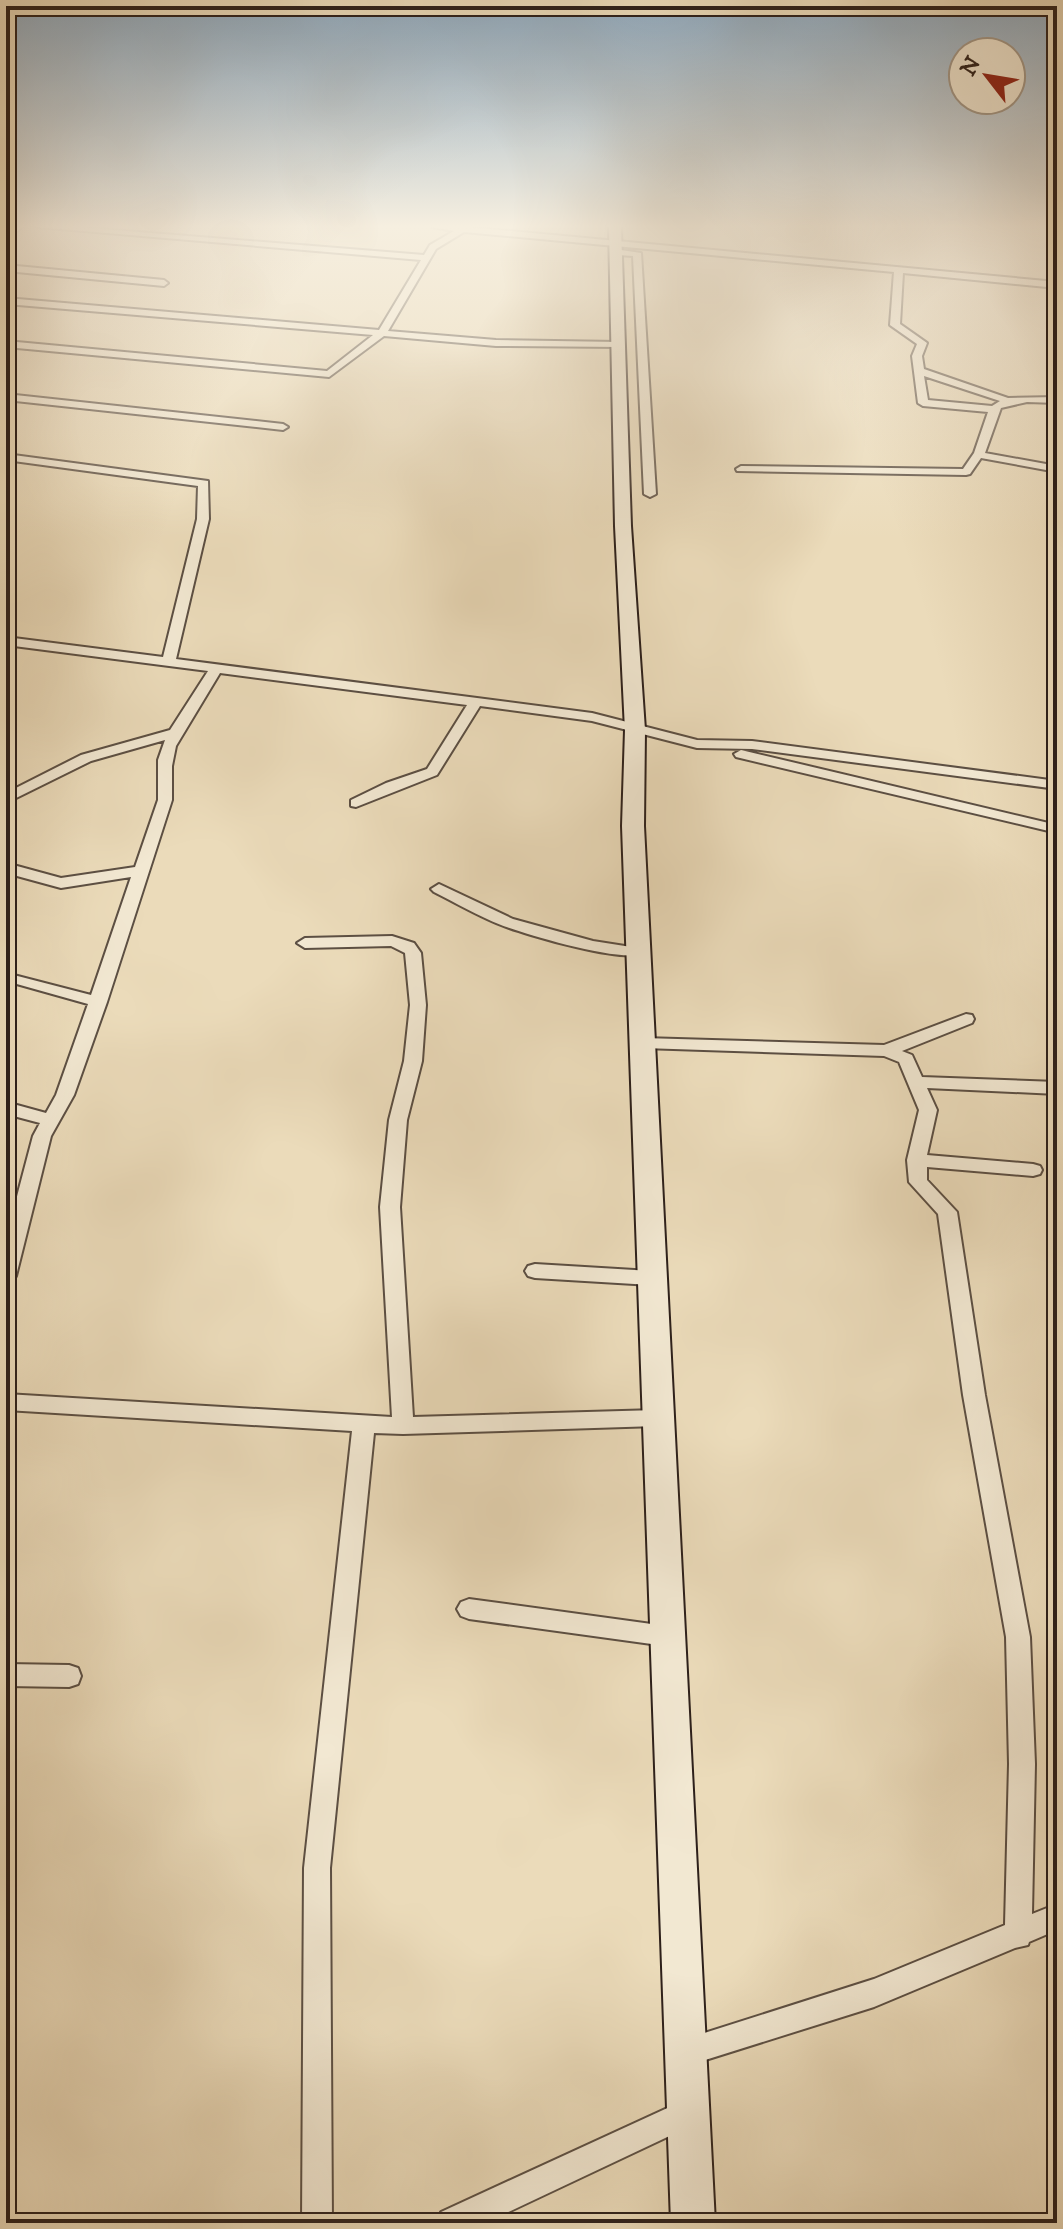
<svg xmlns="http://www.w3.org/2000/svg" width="1063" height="2229" font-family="'IM FELL DW Pica',serif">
  <rect width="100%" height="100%" fill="#ebdbba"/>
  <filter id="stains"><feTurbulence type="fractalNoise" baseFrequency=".0025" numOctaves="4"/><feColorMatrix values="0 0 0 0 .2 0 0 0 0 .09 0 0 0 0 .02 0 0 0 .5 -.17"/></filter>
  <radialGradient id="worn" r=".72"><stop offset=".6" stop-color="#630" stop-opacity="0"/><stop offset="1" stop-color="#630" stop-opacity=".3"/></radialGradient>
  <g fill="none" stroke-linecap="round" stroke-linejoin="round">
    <g stroke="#5c4f43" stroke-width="4">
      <path id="street" d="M13 227H22L6 240V233Z
        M37 227H77L424 255 430 245 454 231 432 227H467L1057 282V288L903 273 900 324 927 343 922 356 924 369 1008 398 1057 397V403L1027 402 1001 408 985 453 1057 466V472L981 458 970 474 966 475 737 471 736 469 741 466 963 469 974 453 988 412 923 406 918 403 912 356 917 344 890 325 894 272 464 232 436 249 388 331 496 340 618 342 621 343V347L496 346 384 336 329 377 6 347V341L327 371 373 335 6 304V298L379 330 421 260ZM924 376 1000 401 992 406 928 400Z
        M621 250 641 253 656 494 650 497 644 494 633 256 618 255Z
        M6 265 164 280 168 283 164 286 6 271Z
        M6 394 283 424 288 427 283 430 6 400Z
        M6 454 208 481 209 519 176 659 592 713 697 740 752 741 1057 781V789L752 749 697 748 592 721 480 706 437 775 356 807 351 806V800L386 783 427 769 467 705 220 673 176 746 172 766V800L107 1002 74 1095 51 1136 16 1276 13 1281 6 1283V1238L33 1136 40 1123 6 1114V1102L46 1113 56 1095 88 1004 6 981V973L91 995 131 877 61 888 6 873V863L61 878 135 867 158 800V760L165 740 91 761 6 803V793L81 755 170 730 208 671 6 645V637L163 657 197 519 198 486 6 460Z
        M741 750 1057 825V833L736 757 734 754Z
        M439 884 513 919 593 941 644 949 646 952C630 966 524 934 501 925 478 916 456 903 434 892L431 889Z
        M392 936 414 943 421 953 426 1005 422 1061 407 1120 400 1207 413 1417 657 1410 665 1412 668 1418 665 1424 657 1426 403 1434 374 1433 330 1868 332 2223H302L304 1868 352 1431 6 1410V1394L392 1417 380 1207 389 1120 404 1061 410 1005 405 953 391 946 305 948 297 943 305 938Z
        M966 1014 972 1015 974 1019 972 1023 902 1051 912 1055 922 1077 1057 1082V1094L927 1088 937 1110 927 1155 1033 1164 1040 1166 1042 1170 1040 1174 1033 1176 927 1167V1180L957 1212 985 1395 1030 1637 1035 1764 1032 1914 1057 1904V1930L1029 1942 1028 1945 1015 1948 874 2007 683 2067 673 2063 669 2053 673 2043 874 1979 1005 1925 1009 1764 1006 1637 963 1395 938 1214 909 1182 907 1160 919 1110 899 1062 884 1056 643 1048 634 1043 643 1038 884 1045Z
        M535 1264 651 1271 658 1273 661 1278 658 1283 651 1285 535 1278 528 1276 525 1271 528 1266Z
        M469 1599 666 1626 674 1629 678 1636 674 1643 666 1646 469 1619 461 1616 457 1609 461 1602Z
        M6 1664 69 1665 78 1668 81 1676 78 1684 69 1687 6 1686Z
        M687 2099 697 2103 701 2113 697 2123 485 2223H437L441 2212Z"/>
    </g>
    <g stroke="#2d201b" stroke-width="4">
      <path id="secondary" d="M609 227H621L631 526 645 730 644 826 715 2223H671L622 826 625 730 615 526Z"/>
    </g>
    <use href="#street" fill="#f2e8d2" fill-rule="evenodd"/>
    <use href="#secondary" fill="#f2e8d2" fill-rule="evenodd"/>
  </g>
  <linearGradient id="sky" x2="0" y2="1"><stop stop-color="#8faac0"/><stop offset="0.42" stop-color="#f6efe0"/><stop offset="1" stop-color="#f6efe0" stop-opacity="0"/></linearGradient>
  <rect width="1063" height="539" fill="url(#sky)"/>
  <rect width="1063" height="2229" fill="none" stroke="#ebdbba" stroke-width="32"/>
  <rect x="8" y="8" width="1047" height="2213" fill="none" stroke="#2d201b" stroke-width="4"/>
  <rect x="16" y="16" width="1031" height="2197" fill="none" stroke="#2d201b" stroke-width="2"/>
  <g transform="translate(987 76) rotate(301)"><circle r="38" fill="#f2e8d2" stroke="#a39889" stroke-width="2"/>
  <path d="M0-6L14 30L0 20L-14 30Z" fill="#8f2418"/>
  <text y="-12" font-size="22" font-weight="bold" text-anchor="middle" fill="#2d201b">N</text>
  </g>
  <rect width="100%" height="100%" filter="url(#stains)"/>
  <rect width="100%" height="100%" fill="url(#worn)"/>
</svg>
